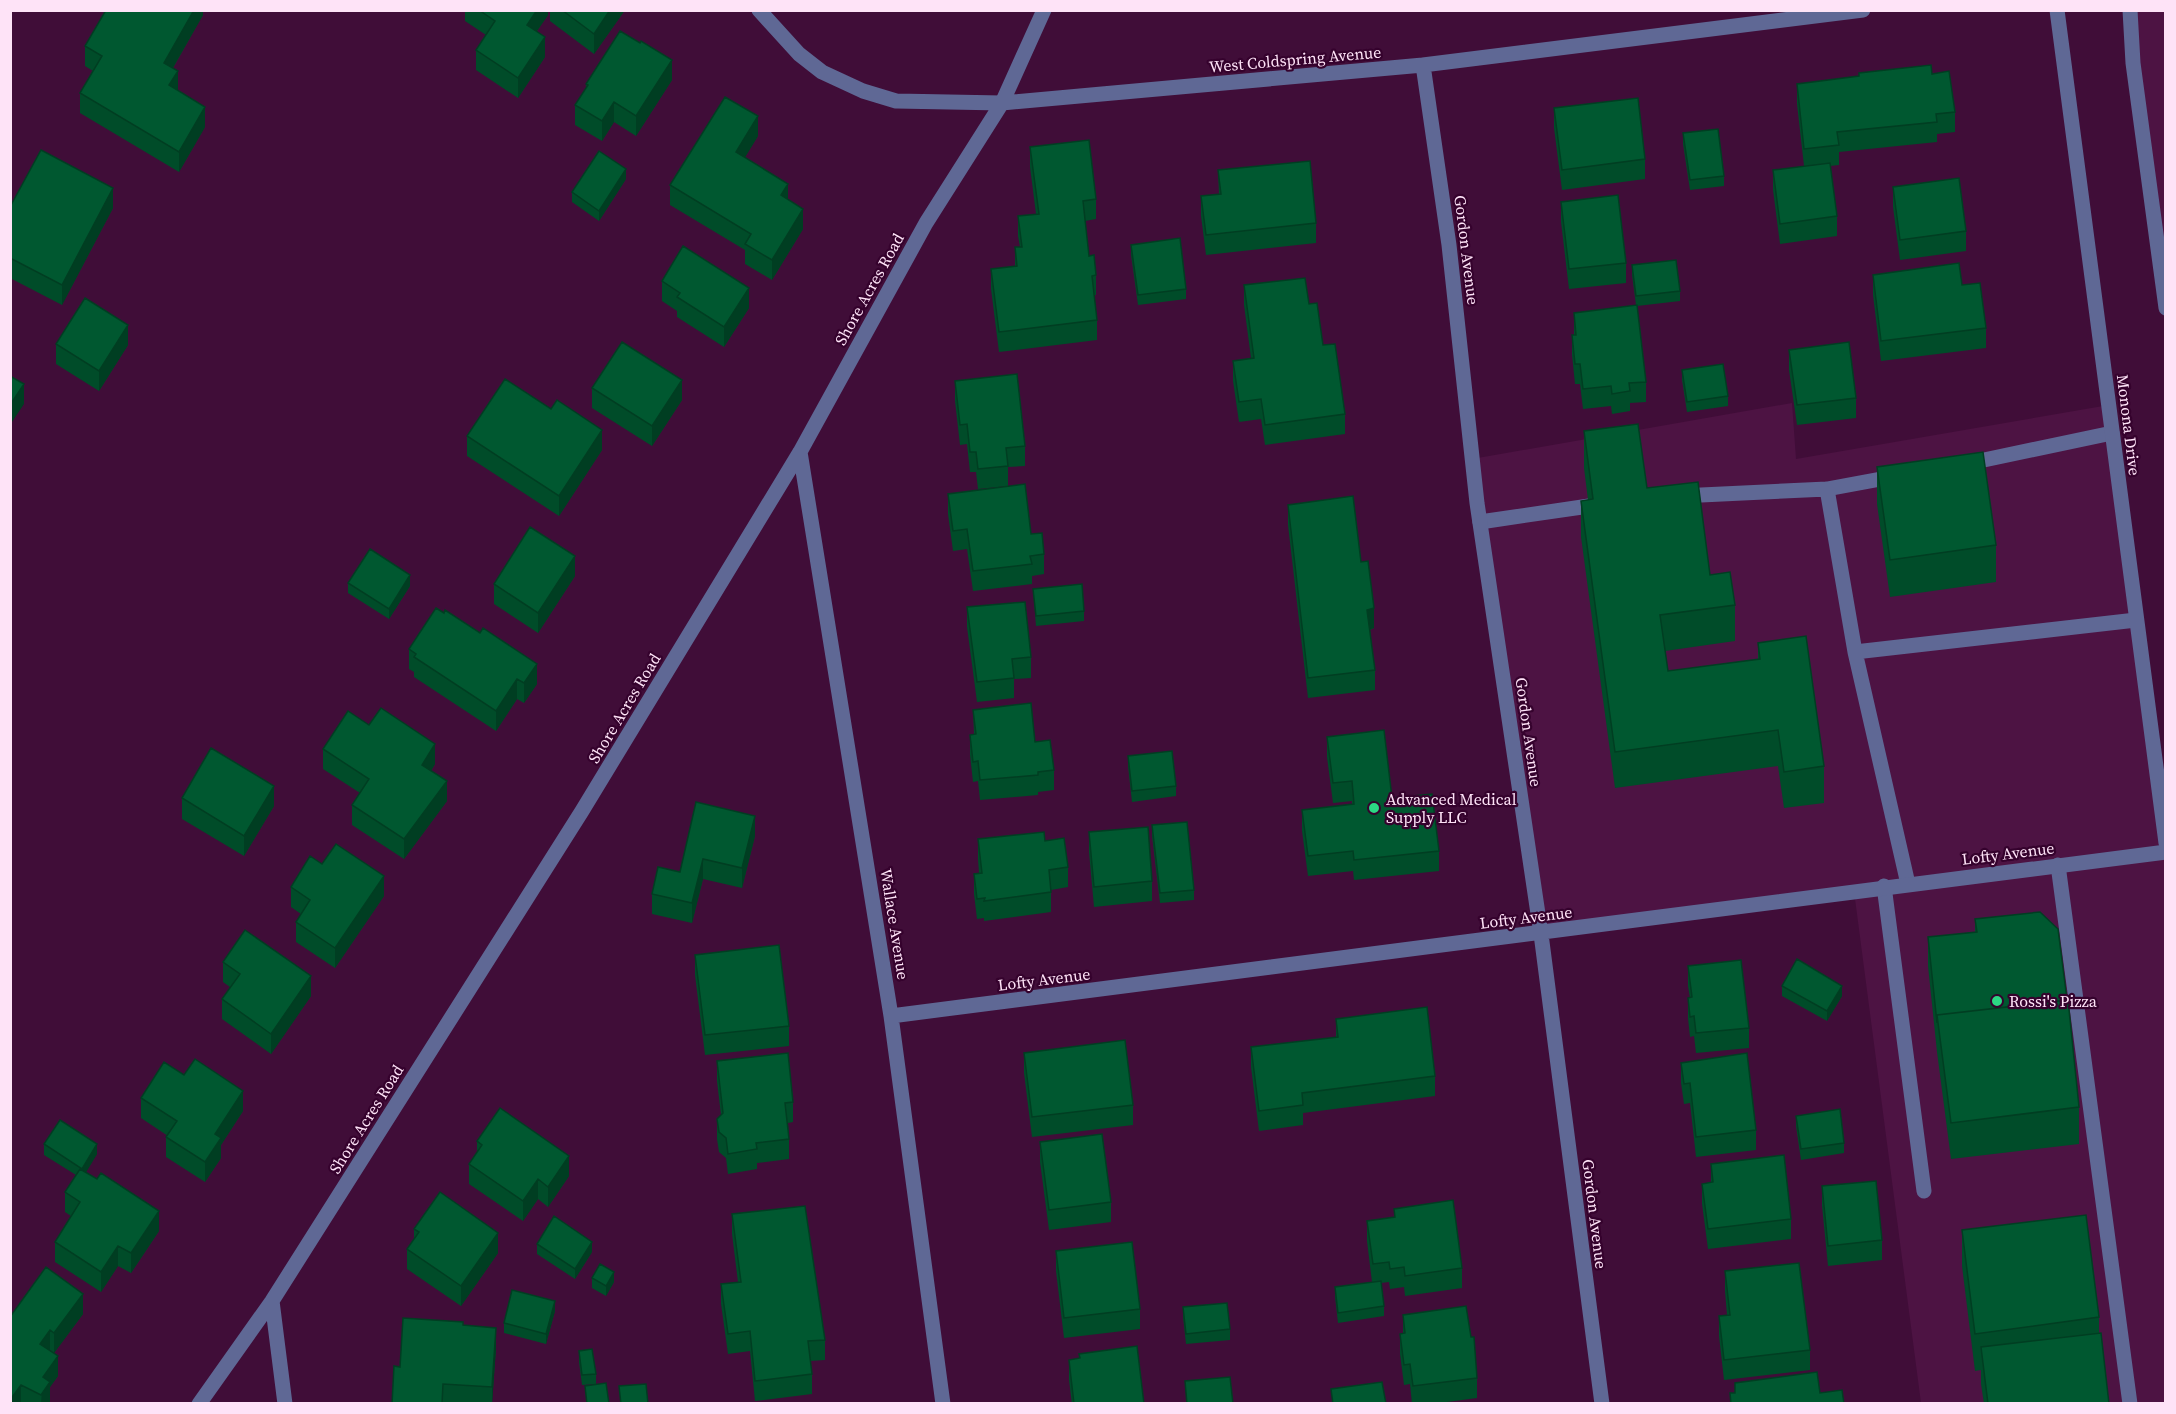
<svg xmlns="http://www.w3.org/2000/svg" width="2176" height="1414" font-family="'Source Serif 4',serif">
  <rect width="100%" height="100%" fill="#400d38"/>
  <path fill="#4d1343" d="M2130 11H2165V308Z
    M1792 403 1796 459 2109 405 2166 843 2165 1403H1921L1854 891 1541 934 1472 459Z"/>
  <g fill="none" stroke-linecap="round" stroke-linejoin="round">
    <path stroke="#5f6895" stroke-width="15" d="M1965 464 2112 433
      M1827 489 1855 652 2136 620
      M1680 496 1827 489 1897 476
      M1480 522 1589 506
      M1855 652 1908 884
      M2058 865 2130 1404
      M1884 886 1924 1191"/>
    <path stroke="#5f6895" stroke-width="15" d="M759 10 799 54 822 72 863 91 896 101 1002 103 1423 65 1863 10
      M1423 65 1449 245 1477 503 1541 934 1602 1404
      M800 452 891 1016 943 1404
      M891 1016C1316 962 1741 905 2166 852
      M272 1301 285 1404
      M199 1404 272 1301 582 811 800 452 926 223 1002 103 1044 10"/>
    <path stroke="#5f6895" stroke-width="15" d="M2057 10 2166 843
      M2130 10 2133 63 2166 308"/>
  </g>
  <path fill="#004c29" d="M203 10V15L173 68 178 91 205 127 179 172 80 113V93L93 71 85 66V46Z
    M465 10H548V15L537 31 545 57 518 98 476 70V50L486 35 465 21Z
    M550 10H625L594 54 550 21Z
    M1932 74 1955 112V132L1937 134V142L1839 152V165L1830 166 1837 216V236L1780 244 1773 190V170L1804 166 1797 104V84Z
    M672 80 636 136 614 122 602 141 575 125V105L586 89V84Z
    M1554 108 1645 159V179L1562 190 1554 128Z
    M1683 133 1724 176V186L1690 190 1683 144Z
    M758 136 745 157 788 200 803 229 772 280 745 264V250L670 205V185Z
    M1030 147 1096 199V219L1085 221 1089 256 1096 275V295H1094L1097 320V340L999 352 991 289V269L1015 266V247H1020L1018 236V216L1036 214 1030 167Z
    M1218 170 1316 223V243L1206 255 1201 216V196L1219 194Z
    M626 179 599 221 572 202V192Z
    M1893 187 1966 231V251L1900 260 1893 207Z
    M1561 202 1626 263V283L1569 289 1561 222Z
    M10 207 113 208 62 305 10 278Z
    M1131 245 1186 289V299L1138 305 1131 255Z
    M1632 265 1680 291V301L1637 306 1646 382V402L1630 403V411L1612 414 1611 406 1583 409 1580 384H1575L1572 355V335H1574V313L1636 305 1632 275Z
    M1873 275 1962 285 1986 328V348L1881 361 1873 295Z
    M662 281 749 308 724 347 677 317V311L662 301Z
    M1244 285 1309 304 1345 414V434L1265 445 1261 419 1239 422 1233 381V361L1251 358 1244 305Z
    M56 344 128 345 99 391 56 364Z
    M1789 350 1856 398V418L1797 425 1789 370Z
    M1682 370 1728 396V406L1687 412 1682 380Z
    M955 381 1025 446V466L1008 467V486L978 489 976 472H970L967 444 960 445 955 401Z
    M592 388 682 400 652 446 592 408Z
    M1584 431 1647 488 1710 575 1735 605V641L1665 651 1668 671 1758 660V643L1824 766V803L1784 808 1778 766 1615 788 1581 537V501L1588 500 1584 468Z
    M467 436 602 450 559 516 467 456Z
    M1877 467 1996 545V582L1890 597 1877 504Z
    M948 494 1031 534 1044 554V574L1032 576V584L973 591 967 549 953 551 948 514Z
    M1288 505 1361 562 1374 628 1370 630 1375 670V690L1308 698 1288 525Z
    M575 576 538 633 494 604V584Z
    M348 583 410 586 389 619 348 593Z
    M1033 589 1084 611V621L1036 626Z
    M967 607 1031 657V678L1014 679V698L977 702 967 627Z
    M409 649 537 684 524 703 517 699 496 731 414 677V672L409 669Z
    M973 710 1035 742 1054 770V790L1038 792V795L980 800 978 781 973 782 970 755V735L974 734Z
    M369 725 435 764 431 771 447 801 404 859 352 825V805L360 793 323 769V749Z
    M1327 737 1392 798 1439 851V871L1354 880 1353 871 1308 876 1302 831V810L1352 804V801L1333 803 1327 757Z
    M1128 756 1176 786V796L1132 802 1128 766Z
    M182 798 274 806 244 856 182 819Z
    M696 802 755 836 742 888 703 879 692 923 652 914V894L680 872Z
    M1152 825 1194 890V900L1160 903 1152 836Z
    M1089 832 1152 881V901L1094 907 1089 852Z
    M978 839 1045 841 1068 867V887L1051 890V912L984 921V918L977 919 974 894V874L979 873 978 859Z
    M322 864 384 896 335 968 296 942V922L301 914 291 907V887Z
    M1975 919 2079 1107V1144L1951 1159 1937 1052 1928 966V937L1975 932Z
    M695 955 789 1026V1046L705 1055 695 975Z
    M223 962 311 996 271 1054 222 1019V999L230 987 223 982Z
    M1688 966 1749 1028V1048L1696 1053 1694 1036 1690 1037 1688 1018V998H1690L1688 986Z
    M1782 986 1842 996 1827 1021 1782 996Z
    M1336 1019 1435 1076V1096L1303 1113V1125L1259 1131 1251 1067V1047L1336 1038Z
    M1024 1053 1133 1105V1125L1032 1137 1024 1073Z
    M717 1061 793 1102V1122L788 1123 789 1139V1159L757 1163V1169L728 1174 726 1158 719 1152 717 1139V1119L721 1115 717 1081Z
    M1681 1063 1756 1130V1150L1696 1157 1690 1103 1684 1104 1681 1083Z
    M141 1098 243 1111 221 1145V1158L205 1182 166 1157V1137L168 1136 141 1118Z
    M1796 1116 1844 1143V1153L1801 1160 1796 1126Z
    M477 1141 569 1176 548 1207 538 1199 523 1221 469 1184V1164L477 1152Z
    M1040 1142 1111 1202V1222L1049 1230 1040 1162Z
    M44 1144 97 1154 86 1172 159 1231 131 1273 118 1266 101 1292 55 1262V1242L71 1216 65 1212V1192L76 1175 44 1155Z
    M1711 1164 1791 1219V1239L1708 1249 1702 1204V1184L1711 1182Z
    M1822 1186 1882 1240V1260L1828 1266 1822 1206Z
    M1394 1209 1462 1268V1288L1405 1296 1404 1287 1390 1289 1389 1282 1381 1283 1384 1306V1316L1338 1323 1335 1297V1287L1372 1282 1367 1241V1221L1394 1217Z
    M732 1214 825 1340V1360L810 1361 812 1374V1394L755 1401 750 1351 728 1354 721 1304V1284L738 1282 732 1234Z
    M414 1229 498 1253 461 1306 407 1269V1249L414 1239Z
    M1962 1230 2099 1317V1333L2109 1404H1984L1981 1384V1370L1975 1371 1962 1266Z
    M537 1244 592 1252 575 1279 537 1254Z
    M1056 1251 1140 1309V1329L1064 1338 1056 1271Z
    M1725 1271 1810 1350V1370L1724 1380 1719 1336V1316L1727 1315 1725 1291Z
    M592 1278 614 1282 606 1296 592 1288Z
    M1183 1307 1230 1329V1340L1186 1344 1183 1317Z
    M555 1311 546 1344 504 1333V1323Z
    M83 1314 54 1353 50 1350H49L58 1376 50 1387V1402L49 1404H10V1317Z
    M1403 1315 1477 1378V1398L1432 1404H1412L1410 1384 1404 1385 1400 1354V1334H1403Z
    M463 1325 496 1348 492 1404H392L400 1367Z
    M579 1351 596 1374V1384L582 1385 579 1362Z
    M1079 1354 1144 1404H1072L1069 1380V1360L1079 1358Z"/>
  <path fill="#003e22" d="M194 10H203V15L164 83V63Z
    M537 10H548V15L527 45V25Z
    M610 10H625L594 54V34Z
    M545 37V57L518 98V78Z
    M672 60V80L636 136V116Z
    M178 71V91L169 85Z
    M614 102V122L602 141V121Z
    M205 107V127L179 172V152Z
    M758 116V136L736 172V152Z
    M626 169V179L599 221V211Z
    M788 184V204L781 195Z
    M113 188V208L62 305V285Z
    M803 209V229L772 280V260Z
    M749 288V308L724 347V327Z
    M128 325V345L99 391V371Z
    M682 380V400L652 446V426Z
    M24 384V404L10 425V405Z
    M602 430V450L559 516V496Z
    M575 556V576L538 633V613Z
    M410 575V586L389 619V609Z
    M1374 608V628L1367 630V610Z
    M537 664V684L524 703V683Z
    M517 679V699L496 731V711Z
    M435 744V764L422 785V765Z
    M447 781V801L404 859V839Z
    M274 786V806L244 856V836Z
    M755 816V836L742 888V868Z
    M703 859V879L692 923V903Z
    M384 876V896L335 968V948Z
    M311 976V996L271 1054V1034Z
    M1842 986V996L1827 1021V1011Z
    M243 1091V1111L221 1145V1158L205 1182V1162L215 1134Z
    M97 1144V1154L82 1179V1169Z
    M569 1156V1176L548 1207V1187Z
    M538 1179V1199L523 1221V1201Z
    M159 1211V1231L131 1273V1253Z
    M498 1233V1253L461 1306V1286Z
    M592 1242V1252L575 1279V1269Z
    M118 1246V1266L101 1292V1272Z
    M614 1272V1282L606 1296V1286Z
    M83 1294V1314L54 1353V1333Z
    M555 1301V1311L546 1344V1334Z
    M496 1328V1348L492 1404V1387Z
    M50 1330V1350L40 1364V1344Z
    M58 1356V1376L50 1387V1402L49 1404H41L43 1377Z
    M21 1385V1404H10V1400Z"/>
  <path fill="#005830" stroke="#003e22" stroke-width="1.5" d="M106 10H194L164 63 178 71 169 85 205 107 179 152 80 93 102 56 85 46Z
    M479 10H537L527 25 545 37 518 78 476 50 495 21Z
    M562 10H610L594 34Z
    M620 31 640 43 641 41 672 60 636 116 614 102 602 121 575 105 588 85 586 84Z
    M1931 65 1932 74 1949 71 1955 112 1936 114 1937 122 1837 132 1839 145 1804 149 1797 84 1859 76V73Z
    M725 97 758 116 736 152 788 184 781 195 803 209 772 260 745 244 751 234 670 185Z
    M1638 98 1645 159 1562 170 1554 108Z
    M1718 129 1724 176 1690 180 1683 133Z
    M1089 140 1096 199 1083 201 1089 256 1094 255 1096 275 1092 276 1097 320 999 332 991 269 1017 266 1015 247H1022L1018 216 1039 214 1030 147Z
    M41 150 113 188 62 285 10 258V207Z
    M599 151 626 169 599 211 572 192Z
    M1310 161 1316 223 1206 235 1201 196 1221 194 1218 170Z
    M1830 163 1837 216 1780 224 1773 170Z
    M1959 178 1966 231 1900 240 1893 187Z
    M1618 195 1626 263 1569 269 1561 202Z
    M1180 238 1186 289 1138 295 1131 245Z
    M683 246 749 288 724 327 677 297 680 293 662 281Z
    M1676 260 1680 291 1636 296 1632 265Z
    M1959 263 1962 285 1980 283 1986 328 1881 341 1873 275Z
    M1305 278 1309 304 1317 303 1323 345 1335 344 1345 414 1265 425 1261 399 1239 402 1233 361 1254 358 1244 285Z
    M85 298 128 325 99 371 56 344Z
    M1637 305 1646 382 1629 383 1630 391 1612 394 1611 386 1583 389 1580 364H1575L1572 335H1576L1574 313Z
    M622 342 682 380 652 426 592 388Z
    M1849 342 1856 398 1797 405 1789 350Z
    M1723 364 1728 396 1687 402 1682 370Z
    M1017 374 1025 446 1006 448 1008 466 978 469 976 452H970L967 424 960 425 955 381Z
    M10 376 24 384 10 405Z
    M505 379 551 409 557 400 602 430 559 496 467 436Z
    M1638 424 1647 488 1698 482 1710 575 1730 572 1735 605 1660 615 1668 671 1760 659 1758 643 1806 636 1824 766 1784 772 1778 730 1615 752 1581 501 1593 499 1584 431Z
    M1983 452 1996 545 1890 560 1877 467Z
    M1025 484 1031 534 1042 533 1044 554 1030 556 1032 564 973 571 967 529 953 531 948 494Z
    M1353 496 1361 562 1368 561 1374 608 1367 610 1375 670 1308 678 1288 505Z
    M530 527 575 556 538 613 494 584Z
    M370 549 410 575 389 609 348 583Z
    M1082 584 1084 611 1036 616 1033 589Z
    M1025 602 1031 657 1012 659 1014 678 977 682 967 607Z
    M436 608 444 613 445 610 480 633 483 628 537 664 524 683 517 679 496 711 414 657 416 654 409 649Z
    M1031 703 1035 742 1050 740 1054 770 1038 772V775L980 780 978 761 973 762 970 735 976 734 973 710Z
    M381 708 435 744 422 765 447 781 404 839 352 805 369 779 323 749 348 711 369 725Z
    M1384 730 1392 798 1432 794 1439 851 1354 860 1353 851 1308 856 1302 810 1354 804 1352 781 1333 783 1327 737Z
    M211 748 274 786 244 836 182 798Z
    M1172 751 1176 786 1132 791 1128 756Z
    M696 802 755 816 742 868 703 859 692 903 652 894 658 867 680 872Z
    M1187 822 1194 890 1160 893 1152 825Z
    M1148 827 1152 881 1094 887 1089 832Z
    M1044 832 1045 841 1064 838 1068 867 1049 870 1051 892 984 901 985 898 977 899 974 874 982 873 978 839Z
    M336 844 384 876 335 948 296 922 310 900 291 887 310 856 322 864Z
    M2040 912 2058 929 2067 1000 1937 1015V1023L1928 937 1977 932 1975 919Z
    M245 930 311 976 271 1034 222 999 240 974 223 962Z
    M779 945 789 1026 705 1035 695 955Z
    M1797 959 1842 986 1827 1011 1782 986Z
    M1741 960 1749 1028 1696 1033 1694 1016 1690 1017 1688 998 1692 997 1688 966Z
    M2068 1000 2079 1107 1951 1123 1937 1015Z
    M1427 1007 1435 1076 1302 1093 1303 1105 1259 1111 1251 1047 1338 1037 1336 1019Z
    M1125 1040 1133 1105 1032 1117 1024 1053Z
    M788 1053 793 1102 785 1103 789 1139 756 1143 757 1149 728 1154 726 1138 719 1132 717 1119 723 1113 717 1061Z
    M1747 1053 1756 1130 1696 1137 1690 1083 1684 1084 1681 1063Z
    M195 1059 243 1091 215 1134 221 1138 205 1162 166 1137 177 1121 141 1098 164 1062 184 1075Z
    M500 1108 569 1156 548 1187 538 1179 523 1201 469 1164 482 1145 477 1141Z
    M1840 1109 1844 1143 1801 1149 1796 1116Z
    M60 1120 97 1144 82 1169 44 1144Z
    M1102 1134 1111 1202 1049 1210 1040 1142Z
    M1784 1155 1791 1219 1708 1229 1702 1184 1713 1182 1711 1164Z
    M80 1169 97 1179 101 1173 159 1211 131 1253 118 1246 101 1272 55 1242 80 1202 65 1192Z
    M1876 1181 1882 1240 1828 1246 1822 1186Z
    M440 1192 498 1233 461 1286 407 1249 419 1232 414 1229Z
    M1453 1200 1462 1268 1405 1276 1404 1267 1390 1269 1389 1262 1373 1264 1367 1221 1395 1217 1394 1209Z
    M805 1206 825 1340 808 1341 812 1374 755 1381 750 1331 728 1334 721 1284 741 1282 732 1214Z
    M2086 1215 2099 1317 1975 1334 1962 1230Z
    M554 1216 592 1242 575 1269 537 1244Z
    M1132 1242 1140 1309 1064 1318 1056 1251Z
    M1799 1263 1810 1350 1724 1360 1719 1316 1730 1315 1725 1271Z
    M600 1264 614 1272 606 1286 592 1278Z
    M46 1267 83 1294 54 1333 50 1330 40 1344 58 1356 43 1377 50 1382 41 1395 21 1385 10 1400V1317Z
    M1381 1281 1384 1306 1338 1313 1335 1287Z
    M512 1290 555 1301 546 1334 504 1323Z
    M1227 1303 1230 1329 1186 1334 1183 1307Z
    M1466 1306 1471 1337H1474L1477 1378 1413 1386 1410 1364 1404 1365 1400 1334 1405 1333 1403 1315Z
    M403 1318 463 1322V1325L496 1328 492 1387 443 1384 442 1404H392L394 1366 400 1367Z
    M2101 1333 2109 1404H1988L1981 1347Z
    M1137 1346 1144 1404H1074L1069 1360 1080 1358 1079 1354Z
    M592 1349 596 1374 582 1375 579 1351Z
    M1817 1372 1820 1393 1842 1390 1844 1404H1731L1730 1393H1735V1383Z
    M1230 1377 1233 1404H1187L1185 1381Z
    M1382 1382 1386 1404H1333L1331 1389Z
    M606 1383 609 1404H587L585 1386Z
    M646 1384 648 1404H621L619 1386Z"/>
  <g fill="#2cd884" stroke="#35022d" stroke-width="2">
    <circle cx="1374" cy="808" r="6"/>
    <circle cx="1997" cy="1001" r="6"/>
  </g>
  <g text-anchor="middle" stroke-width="4.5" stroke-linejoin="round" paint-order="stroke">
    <g font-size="16" fill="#fee3f7" stroke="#35022d">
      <text transform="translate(1295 59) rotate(-5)" y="6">West Coldspring Avenue</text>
      <text transform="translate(1467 250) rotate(83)" y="6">Gordon Avenue</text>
      <text transform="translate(869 289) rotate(-61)" y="6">Shore Acres Road</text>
      <text transform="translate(2129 425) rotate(83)" y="6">Monona Drive</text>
      <text transform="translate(624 708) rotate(-59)" y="6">Shore Acres Road</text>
      <text transform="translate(1529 732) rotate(82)" y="6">Gordon Avenue</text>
      <text transform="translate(2008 853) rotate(-7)" y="6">Lofty Avenue</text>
      <text transform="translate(1526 917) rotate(-7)" y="6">Lofty Avenue</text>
      <text transform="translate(895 924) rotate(81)" y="6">Wallace Avenue</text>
      <text transform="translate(1044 979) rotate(-7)" y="6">Lofty Avenue</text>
      <text transform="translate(366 1119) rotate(-58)" y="6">Shore Acres Road</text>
      <text transform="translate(1595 1214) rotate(83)" y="6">Gordon Avenue</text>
    </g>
    <g font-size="16" fill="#fee3f7" stroke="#35022d" text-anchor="start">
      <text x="1386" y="805">Advanced Medical<tspan x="1386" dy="18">Supply LLC</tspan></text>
      <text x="2009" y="1007">Rossi's Pizza</text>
    </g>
  </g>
  <rect width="2176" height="1414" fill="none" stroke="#fee3f7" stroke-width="24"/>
</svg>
